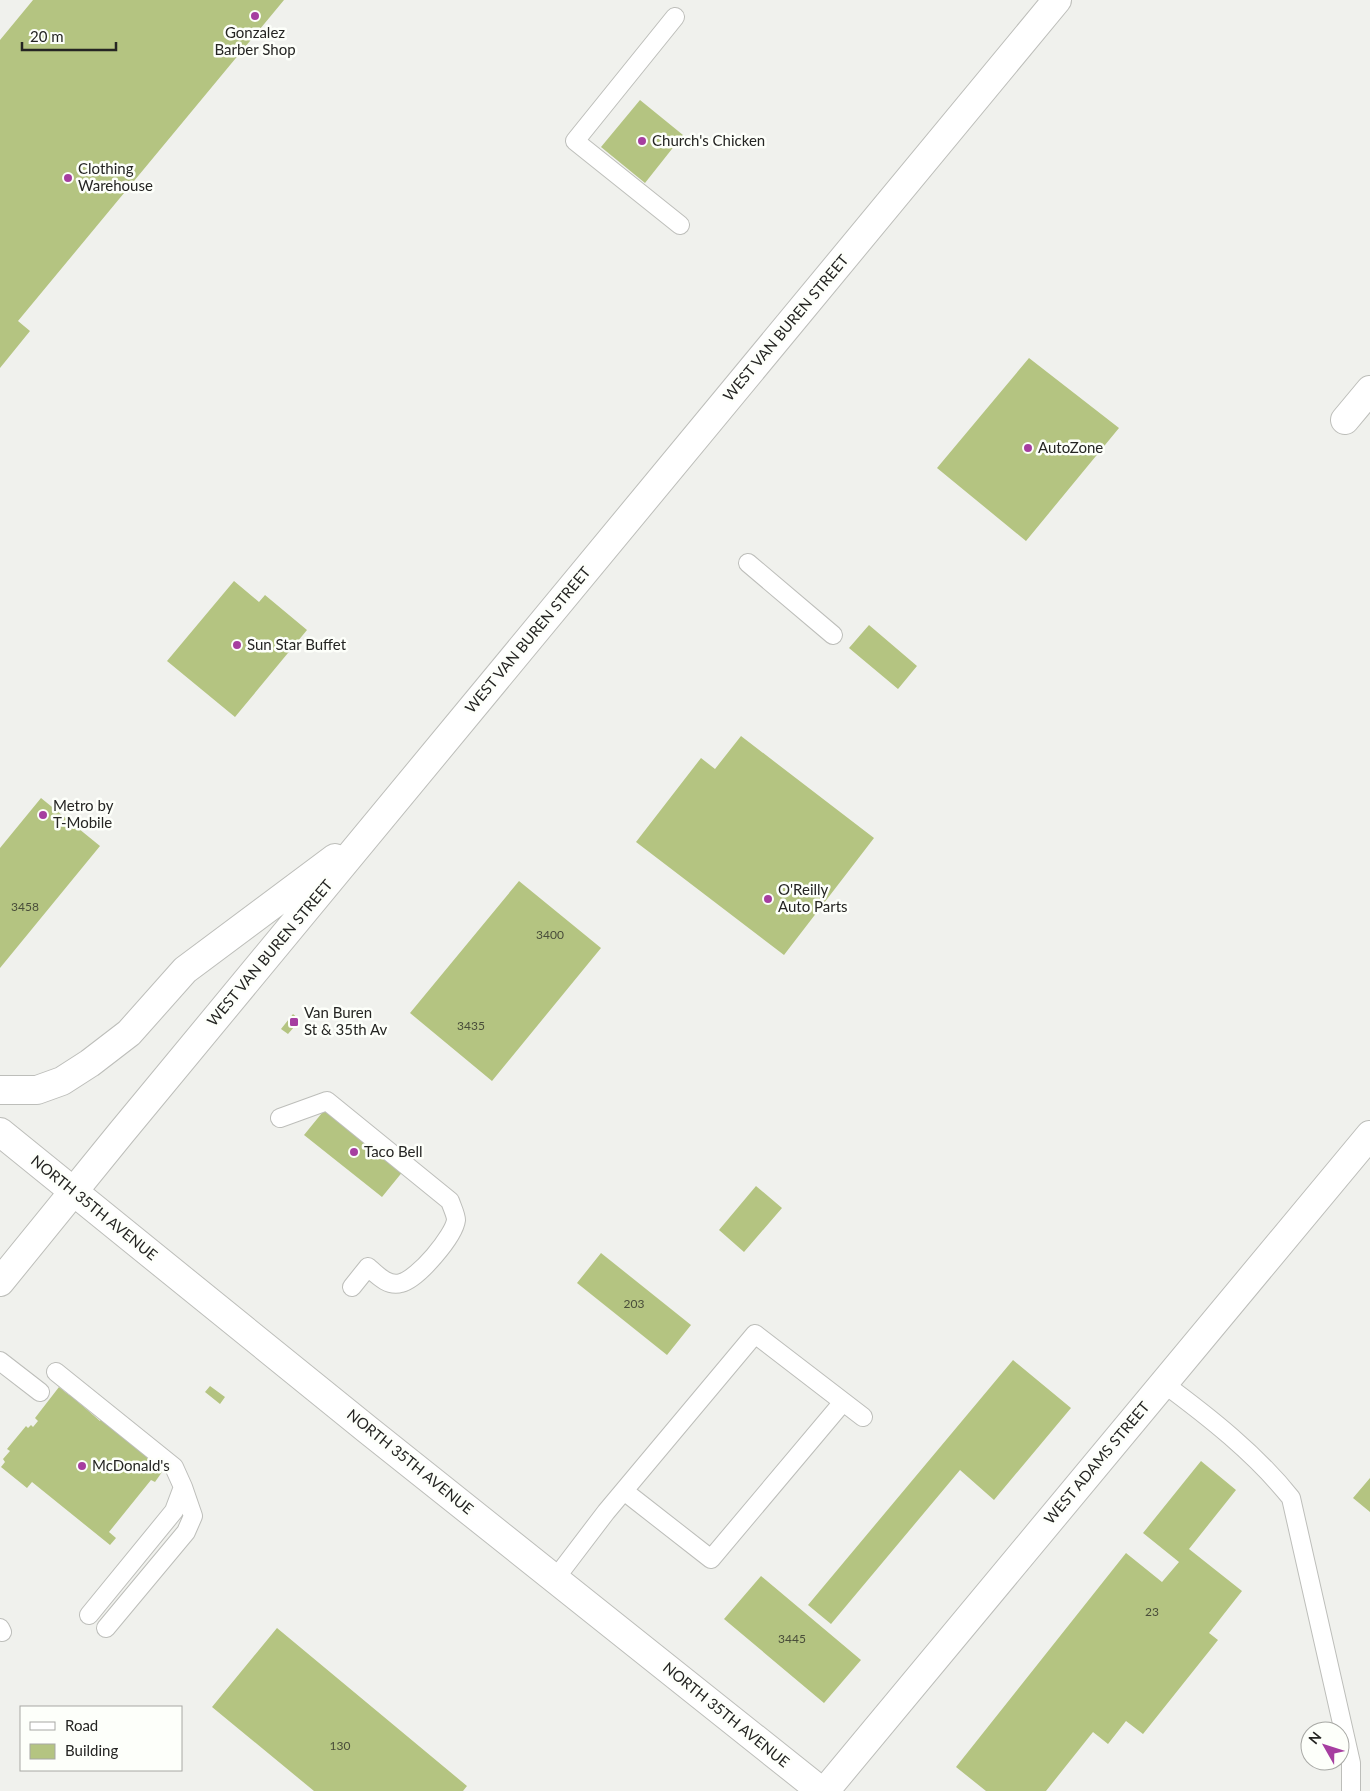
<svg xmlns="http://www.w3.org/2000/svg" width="1370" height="1791" font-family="Lato,sans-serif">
  <rect width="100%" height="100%" fill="#f0f1ed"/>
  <path fill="#b4c481" d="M33 0H284L18 321 30 331 0 368V40Z
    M640 100 683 135 645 183 601 147Z
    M1029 358 1119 428 1026 541 937 468Z
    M234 581 259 602 265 595 307 630 235 717 167 661Z
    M869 625 917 666 898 689 849 648Z
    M741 736 874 838 784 955 636 842 701 758 715 769Z
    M41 798 100 846 0 968V848Z
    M519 881 601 948 492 1081 410 1013Z
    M293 1014 300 1020 288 1034 281 1029Z
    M326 1108 404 1170 382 1197 304 1135Z
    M756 1186 782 1208 744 1252 719 1230Z
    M601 1253 691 1325 667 1355 577 1283Z
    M1013 1360 1071 1408 994 1500 960 1470 831 1624 808 1605Z
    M210 1386 225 1397 220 1404 205 1392Z
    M59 1387 69 1395 72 1391 80 1398 77 1401 100 1421 103 1416 163 1464 159 1470 162 1472 155 1482 151 1480 109 1532 116 1538 110 1545 32 1482 27 1488 1 1467 5 1462 3 1459 10 1451 7 1449 26 1426 28 1428 31 1425 33 1427 38 1421 35 1418Z
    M1201 1461 1236 1490 1189 1549 1242 1591 1209 1633 1218 1640 1143 1734 1126 1721 1108 1744 1093 1732 1046 1791H986L956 1767 1126 1553 1162 1582 1179 1562 1143 1533Z
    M1370 1478V1512L1353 1498Z
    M761 1576 861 1660 824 1703 724 1619Z
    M277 1628 467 1786 463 1791H314L212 1707Z"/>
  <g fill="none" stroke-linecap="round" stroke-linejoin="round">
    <g stroke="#bdbeba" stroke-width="20">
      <path id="service" d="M675 17 575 141 680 225
        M748 563 833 635
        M280 1118 327 1101 450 1201C452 1207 456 1215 456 1220 454 1236 418 1279 401 1283 388 1287 377 1275 368 1267L352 1287
        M0 1361 40 1392
        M56 1372 174 1467 183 1487 174 1511 89 1615
        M1163 1383C1209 1417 1256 1454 1291 1498L1351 1763V1791
        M624 1491 711 1559 843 1402
        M555 1579 606 1512 755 1334 863 1417
        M0 1628 2 1632
        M106 1628 186 1532 193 1516 183 1487"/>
    </g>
    <g stroke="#bdbeba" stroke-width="30">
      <path id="minor" d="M1345 420 1370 390
        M825 1791 1370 1135"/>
    </g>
    <g stroke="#bdbeba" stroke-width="30">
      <path id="secondary" d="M0 1132 368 1430 821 1791"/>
    </g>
    <g stroke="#bdbeba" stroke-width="30">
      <path id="primary" d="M0 1090H37L62 1081 90 1063 129 1033 185 970 335 858
        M0 1282 121 1133 1057 0"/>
    </g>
    <use href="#service" stroke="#fff" stroke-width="18"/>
    <use href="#minor" stroke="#fff" stroke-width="28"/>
    <use href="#secondary" stroke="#fff" stroke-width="28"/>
    <use href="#primary" stroke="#fff" stroke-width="28"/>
  </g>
  <g fill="#a63ea0" stroke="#fdfffa" stroke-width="2">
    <circle cx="255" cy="16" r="5"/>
    <circle cx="642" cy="141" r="5"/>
    <circle cx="68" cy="178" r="5"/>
    <circle cx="1028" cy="448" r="5"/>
    <circle cx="237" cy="645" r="5"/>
    <circle cx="43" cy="815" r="5"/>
    <circle cx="768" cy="899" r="5"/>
    <rect x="289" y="1017" width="10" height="10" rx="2.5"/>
    <circle cx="354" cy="1152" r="5"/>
    <circle cx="82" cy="1466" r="5"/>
  </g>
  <g text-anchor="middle" stroke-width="5" stroke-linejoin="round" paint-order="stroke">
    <g font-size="12" fill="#494d3a">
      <text x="25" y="911">3458</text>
      <text x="550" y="939">3400</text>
      <text x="471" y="1030">3435</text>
      <text x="634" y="1308">203</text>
      <text x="1152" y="1616">23</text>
      <text x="792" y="1643">3445</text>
      <text x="340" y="1750">130</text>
    </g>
    <g font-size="15" fill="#252523" stroke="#fdfffa" text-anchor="start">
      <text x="255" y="38" text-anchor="middle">Gonzalez<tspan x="255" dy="17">Barber Shop</tspan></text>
      <text x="652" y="146">Church's Chicken</text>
      <text x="78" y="174">Clothing<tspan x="78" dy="17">Warehouse</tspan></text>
      <text x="1038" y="453">AutoZone</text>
      <text x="247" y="650">Sun Star Buffet</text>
      <text x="53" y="811">Metro by<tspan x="53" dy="17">T-Mobile</tspan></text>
      <text x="778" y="895">O'Reilly<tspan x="778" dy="17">Auto Parts</tspan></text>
      <text x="304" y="1018">Van Buren<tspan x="304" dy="17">St &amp; 35th Av</tspan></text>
      <text x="364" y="1157">Taco Bell</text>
      <text x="92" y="1471">McDonald's</text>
    </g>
    <g font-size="15" fill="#252523" stroke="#fdfffa">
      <text transform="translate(786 328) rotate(-50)" y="5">WEST VAN BUREN STREET</text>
      <text transform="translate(528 640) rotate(-50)" y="5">WEST VAN BUREN STREET</text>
      <text transform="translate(270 953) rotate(-50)" y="5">WEST VAN BUREN STREET</text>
      <text transform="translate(94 1208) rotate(39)" y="5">NORTH 35TH AVENUE</text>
      <text transform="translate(410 1462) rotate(39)" y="5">NORTH 35TH AVENUE</text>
      <text transform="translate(1097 1463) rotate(-50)" y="5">WEST ADAMS STREET</text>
      <text transform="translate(726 1715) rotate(39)" y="5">NORTH 35TH AVENUE</text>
    </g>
  </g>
  <rect x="20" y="1706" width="162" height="65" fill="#fdfffa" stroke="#a7a8a4"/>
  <rect x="30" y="1722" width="25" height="8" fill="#ffffff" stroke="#a7a8a4"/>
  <text x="65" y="1731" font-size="15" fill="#252523">Road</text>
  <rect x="30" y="1744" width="25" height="15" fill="#b4c481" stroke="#a7a8a4"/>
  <text x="65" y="1756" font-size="15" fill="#252523">Building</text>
  <g transform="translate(1325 1746) rotate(309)"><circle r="24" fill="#fdfffa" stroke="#a7a8a4"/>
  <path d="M0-4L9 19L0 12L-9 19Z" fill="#a63ea0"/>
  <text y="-8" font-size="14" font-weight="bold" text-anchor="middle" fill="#252523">N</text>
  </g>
  <path d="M22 42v8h94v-8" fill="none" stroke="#252523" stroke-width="2.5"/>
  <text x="30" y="42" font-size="15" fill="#252523" stroke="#fdfffa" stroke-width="4" paint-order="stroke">20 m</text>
</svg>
